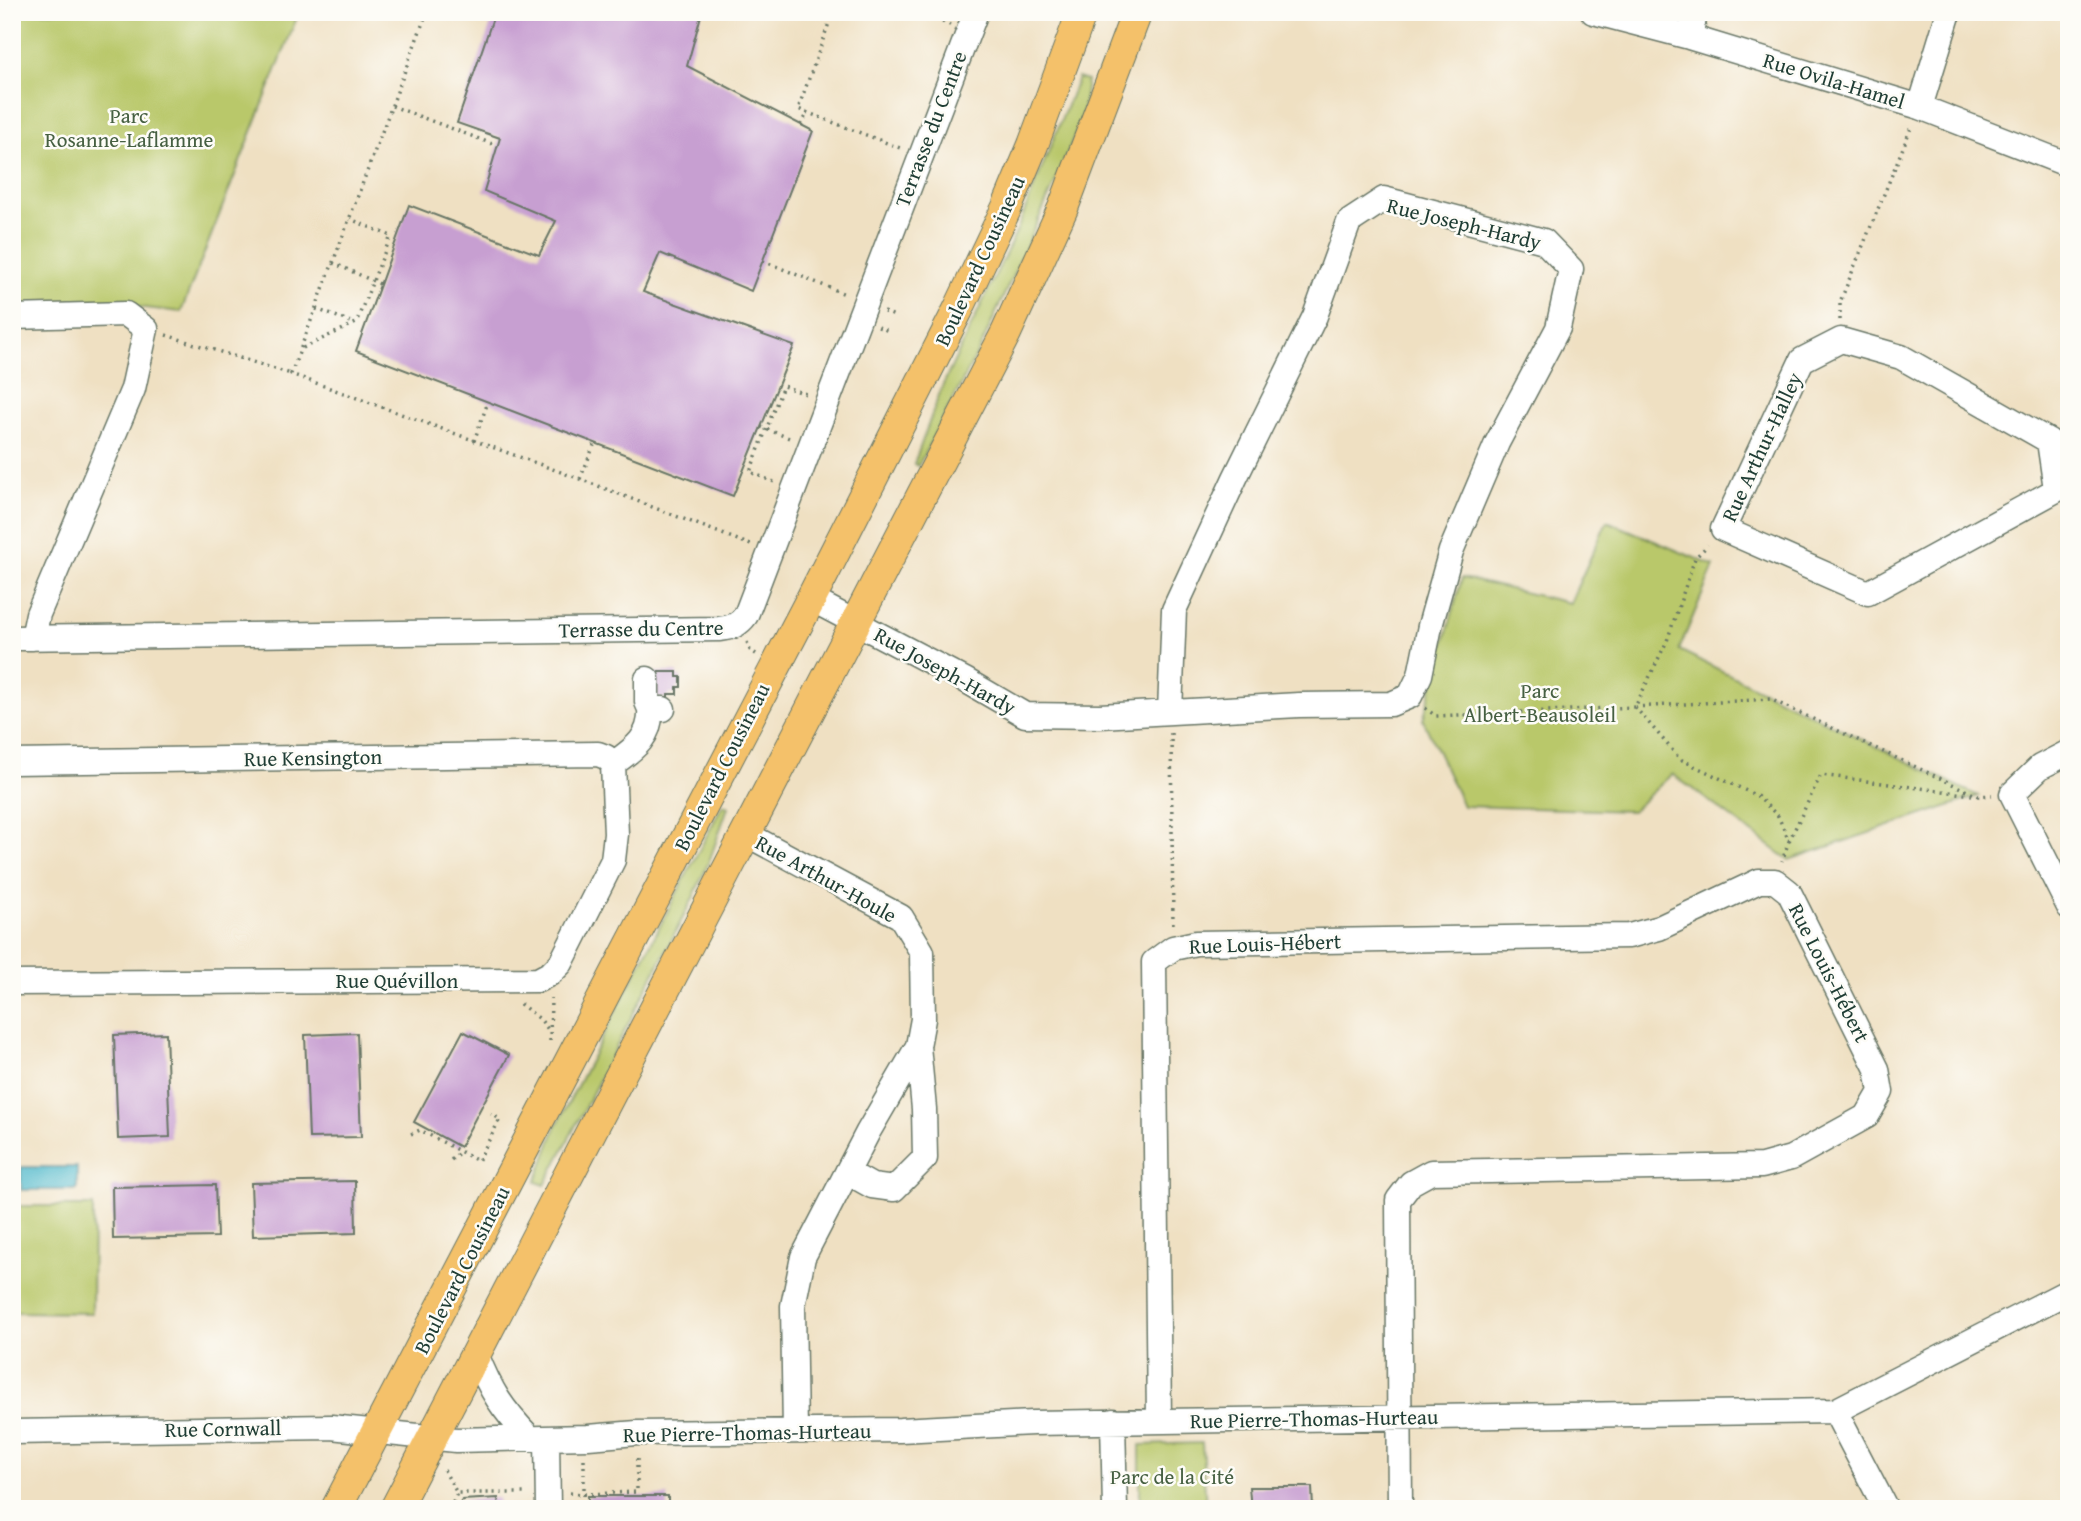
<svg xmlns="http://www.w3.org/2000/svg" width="2081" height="1521" font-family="'Gentium Book Plus',serif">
  <rect width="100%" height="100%" fill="#fdfcf7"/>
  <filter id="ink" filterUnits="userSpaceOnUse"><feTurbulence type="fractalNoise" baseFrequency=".0143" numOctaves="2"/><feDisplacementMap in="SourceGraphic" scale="14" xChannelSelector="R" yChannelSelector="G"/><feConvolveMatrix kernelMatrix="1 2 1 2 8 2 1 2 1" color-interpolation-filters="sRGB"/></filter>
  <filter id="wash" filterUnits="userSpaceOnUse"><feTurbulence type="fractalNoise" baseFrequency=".00686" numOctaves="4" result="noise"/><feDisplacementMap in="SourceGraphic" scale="28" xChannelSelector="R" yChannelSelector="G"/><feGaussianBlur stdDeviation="1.57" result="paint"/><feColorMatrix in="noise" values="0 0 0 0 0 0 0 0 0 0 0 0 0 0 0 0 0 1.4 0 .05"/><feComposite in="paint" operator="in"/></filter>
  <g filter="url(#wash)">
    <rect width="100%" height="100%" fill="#efe0c2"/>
    <path fill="#b9c86a" stroke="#6c824f" stroke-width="2" d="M12 12H299L181 312 127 306 12 308Z
      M1078 78 1087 81 1082 117 1054 185 981 346 918 466 914 464 942 387 1017 230Z
      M1607 521 1714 566 1679 650 1978 796 1789 860 1672 774 1632 811 1463 806 1423 720 1462 578 1570 603Z
      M723 804 728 807 710 859 693 898 545 1185 536 1182 556 1127Z
      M12 1206H93L92 1313 12 1312Z
      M1202 1443 1206 1509H1140V1445Z"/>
    <path fill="#4eb8cb" stroke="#367a80" stroke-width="2" d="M21 1167H77V1190H21Z"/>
    <g id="blocks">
      <path fill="#c79fd1" d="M495 12H702L687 66 813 131 751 291 660 253 643 292 794 346 733 496 356 351 409 205 539 255 556 221 484 191 500 138 457 123Z
        M655 672H677V677H681V687H677V694H668V698H657Z
        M463 1031 509 1055 460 1147 414 1122Z
        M166 1033 170 1137 118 1139 114 1035Z
        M357 1033 361 1137 309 1138 305 1035Z
        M355 1181 356 1233 253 1236 251 1183Z
        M215 1185 217 1237 113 1239 112 1187Z
        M1249 1487H1312L1313 1509H1251Z
        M588 1496H668V1509H588Z
        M498 1498 499 1509H457L462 1500Z"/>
    </g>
  </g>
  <g filter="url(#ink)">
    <use href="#blocks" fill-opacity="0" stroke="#687666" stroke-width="2"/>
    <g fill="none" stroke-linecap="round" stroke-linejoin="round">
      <g stroke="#687666" stroke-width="27">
        <path id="minor" d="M1593 12 1689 37 1920 107 2069 165
          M1689 37 1696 12
          M1920 107 1949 12
          M12 317 126 314 146 329 133 389 38 614 33 638
          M2056 489 2049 441 1901 357 1841 340 1802 360 1723 529 1868 593 2069 483
          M811 599 965 680 1025 715 1100 716 1299 705 1391 704 1410 696 1420 675 1430 626 1451 551 1497 443 1558 328 1571 269 1544 241 1384 199 1349 222 1315 316 1235 478 1174 610 1170 712
          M12 638 719 629C731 628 739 625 746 615L976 12
          M647 679V702L650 709
          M2069 752 2040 767 2012 794 2069 907
          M12 762 598 754 606 757 613 764 616 834 613 860 561 963 551 973 538 980 12 983
          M613 764C634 749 652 737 650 709H663
          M746 834 901 917 922 952 923 1019 918 1046 868 1132 803 1257 793 1306 795 1431
          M847 1172 872 1186 894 1189 925 1158 924 1109 918 1046
          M476 1354C491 1392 502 1409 530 1438
          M1835 1411 1886 1509
          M1113 1421 1115 1509
          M1159 1421 1154 962 1173 948 1196 943 1629 936 1659 928 1759 881H1775L1789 892 1877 1069 1881 1092 1867 1116 1791 1158 1762 1166 1431 1172 1411 1183 1398 1200 1400 1509
          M12 1432 331 1427 456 1440 588 1437 637 1433 900 1430 1033 1423 1835 1411 2069 1291
          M547 1438 548 1509"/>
      </g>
      <g stroke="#687666" stroke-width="32">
        <path id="major" d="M336 1509 811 599 958 310 1007 207 1033 145 1082 12
          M395 1509 1006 333 1063 208 1137 12"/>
      </g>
      <path stroke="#687666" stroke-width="3.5" stroke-dasharray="2 5" stroke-linecap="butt" d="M427 12 291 374 580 479 751 545
        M833 12 798 109 900 148
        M916 12 950 25
        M392 106 498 146
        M801 125 808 113
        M763 261 845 294
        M333 263 380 284
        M316 309 354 323
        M884 312 895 316
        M1840 320V302L1911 128
        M878 327 889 331
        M166 335 291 374
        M303 348 356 323 391 236 350 219
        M761 427 792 439
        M474 441 488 402
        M580 479 595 443
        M774 482 750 472 783 386 806 394
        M747 642 750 650 756 654
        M1635 707 1770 699 1978 796 1992 795
        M1635 707 1680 759 1757 796 1778 816 1789 841 1782 861
        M1425 708 1436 716 1635 707 1667 641 1695 558 1708 545
        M1171 733 1173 925
        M1789 841 1821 775 1972 795
        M520 1004 540 1019 550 1032
        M550 1041 551 998
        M411 1134 420 1130 478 1161 500 1119 491 1114
        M451 1160 461 1151
        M584 1459V1494L637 1492V1456
        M444 1470 457 1493H528
        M570 1493 584 1494V1509
        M188 1509 190 1505
        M450 1509 457 1493"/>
      <use href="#minor" stroke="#fff" stroke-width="24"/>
      <use href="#major" stroke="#f4c16a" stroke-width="30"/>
    </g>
  </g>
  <g text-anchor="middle" stroke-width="5" stroke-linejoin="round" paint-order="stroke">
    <g font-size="21" fill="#1f3d34" stroke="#fdfcf7">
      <text transform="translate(1834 81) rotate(17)" y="7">Rue Ovila-Hamel</text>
      <text transform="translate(931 129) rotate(-69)" y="7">Terrasse du Centre</text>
      <text transform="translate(1464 224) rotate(14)" y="7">Rue Joseph-Hardy</text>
      <text transform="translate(980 261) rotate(-65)" y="7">Boulevard Cousineau</text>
      <text transform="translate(1762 447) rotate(-65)" y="7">Rue Arthur-Halley</text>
      <text transform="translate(641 629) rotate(-1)" y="7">Terrasse du Centre</text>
      <text transform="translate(945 671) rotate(29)" y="7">Rue Joseph-Hardy</text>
      <text transform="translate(313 758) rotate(-1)" y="7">Rue Kensington</text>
      <text transform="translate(722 767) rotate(-63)" y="7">Boulevard Cousineau</text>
      <text transform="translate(826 879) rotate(29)" y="7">Rue Arthur-Houle</text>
      <text transform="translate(1265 944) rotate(-2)" y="7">Rue Louis-Hébert</text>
      <text transform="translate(1829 973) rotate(63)" y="7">Rue Louis-Hébert</text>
      <text x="397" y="988">Rue Quévillon</text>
      <text transform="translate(462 1270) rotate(-63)" y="7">Boulevard Cousineau</text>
      <text transform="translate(1314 1419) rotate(-1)" y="7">Rue Pierre-Thomas-Hurteau</text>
      <text transform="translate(223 1429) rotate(-1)" y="7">Rue Cornwall</text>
      <text transform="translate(747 1433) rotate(-1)" y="7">Rue Pierre-Thomas-Hurteau</text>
    </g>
    <g font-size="21" fill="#466042" stroke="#fdfcf7">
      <text x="129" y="123">Parc<tspan x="129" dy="24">Rosanne-Laflamme</tspan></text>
      <text x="1540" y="698">Parc<tspan x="1540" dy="24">Albert-Beausoleil</tspan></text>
      <text x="1172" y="1484">Parc de la Cité</text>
    </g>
  </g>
  <rect width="2081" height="1521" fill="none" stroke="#fdfcf7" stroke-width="42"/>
</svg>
